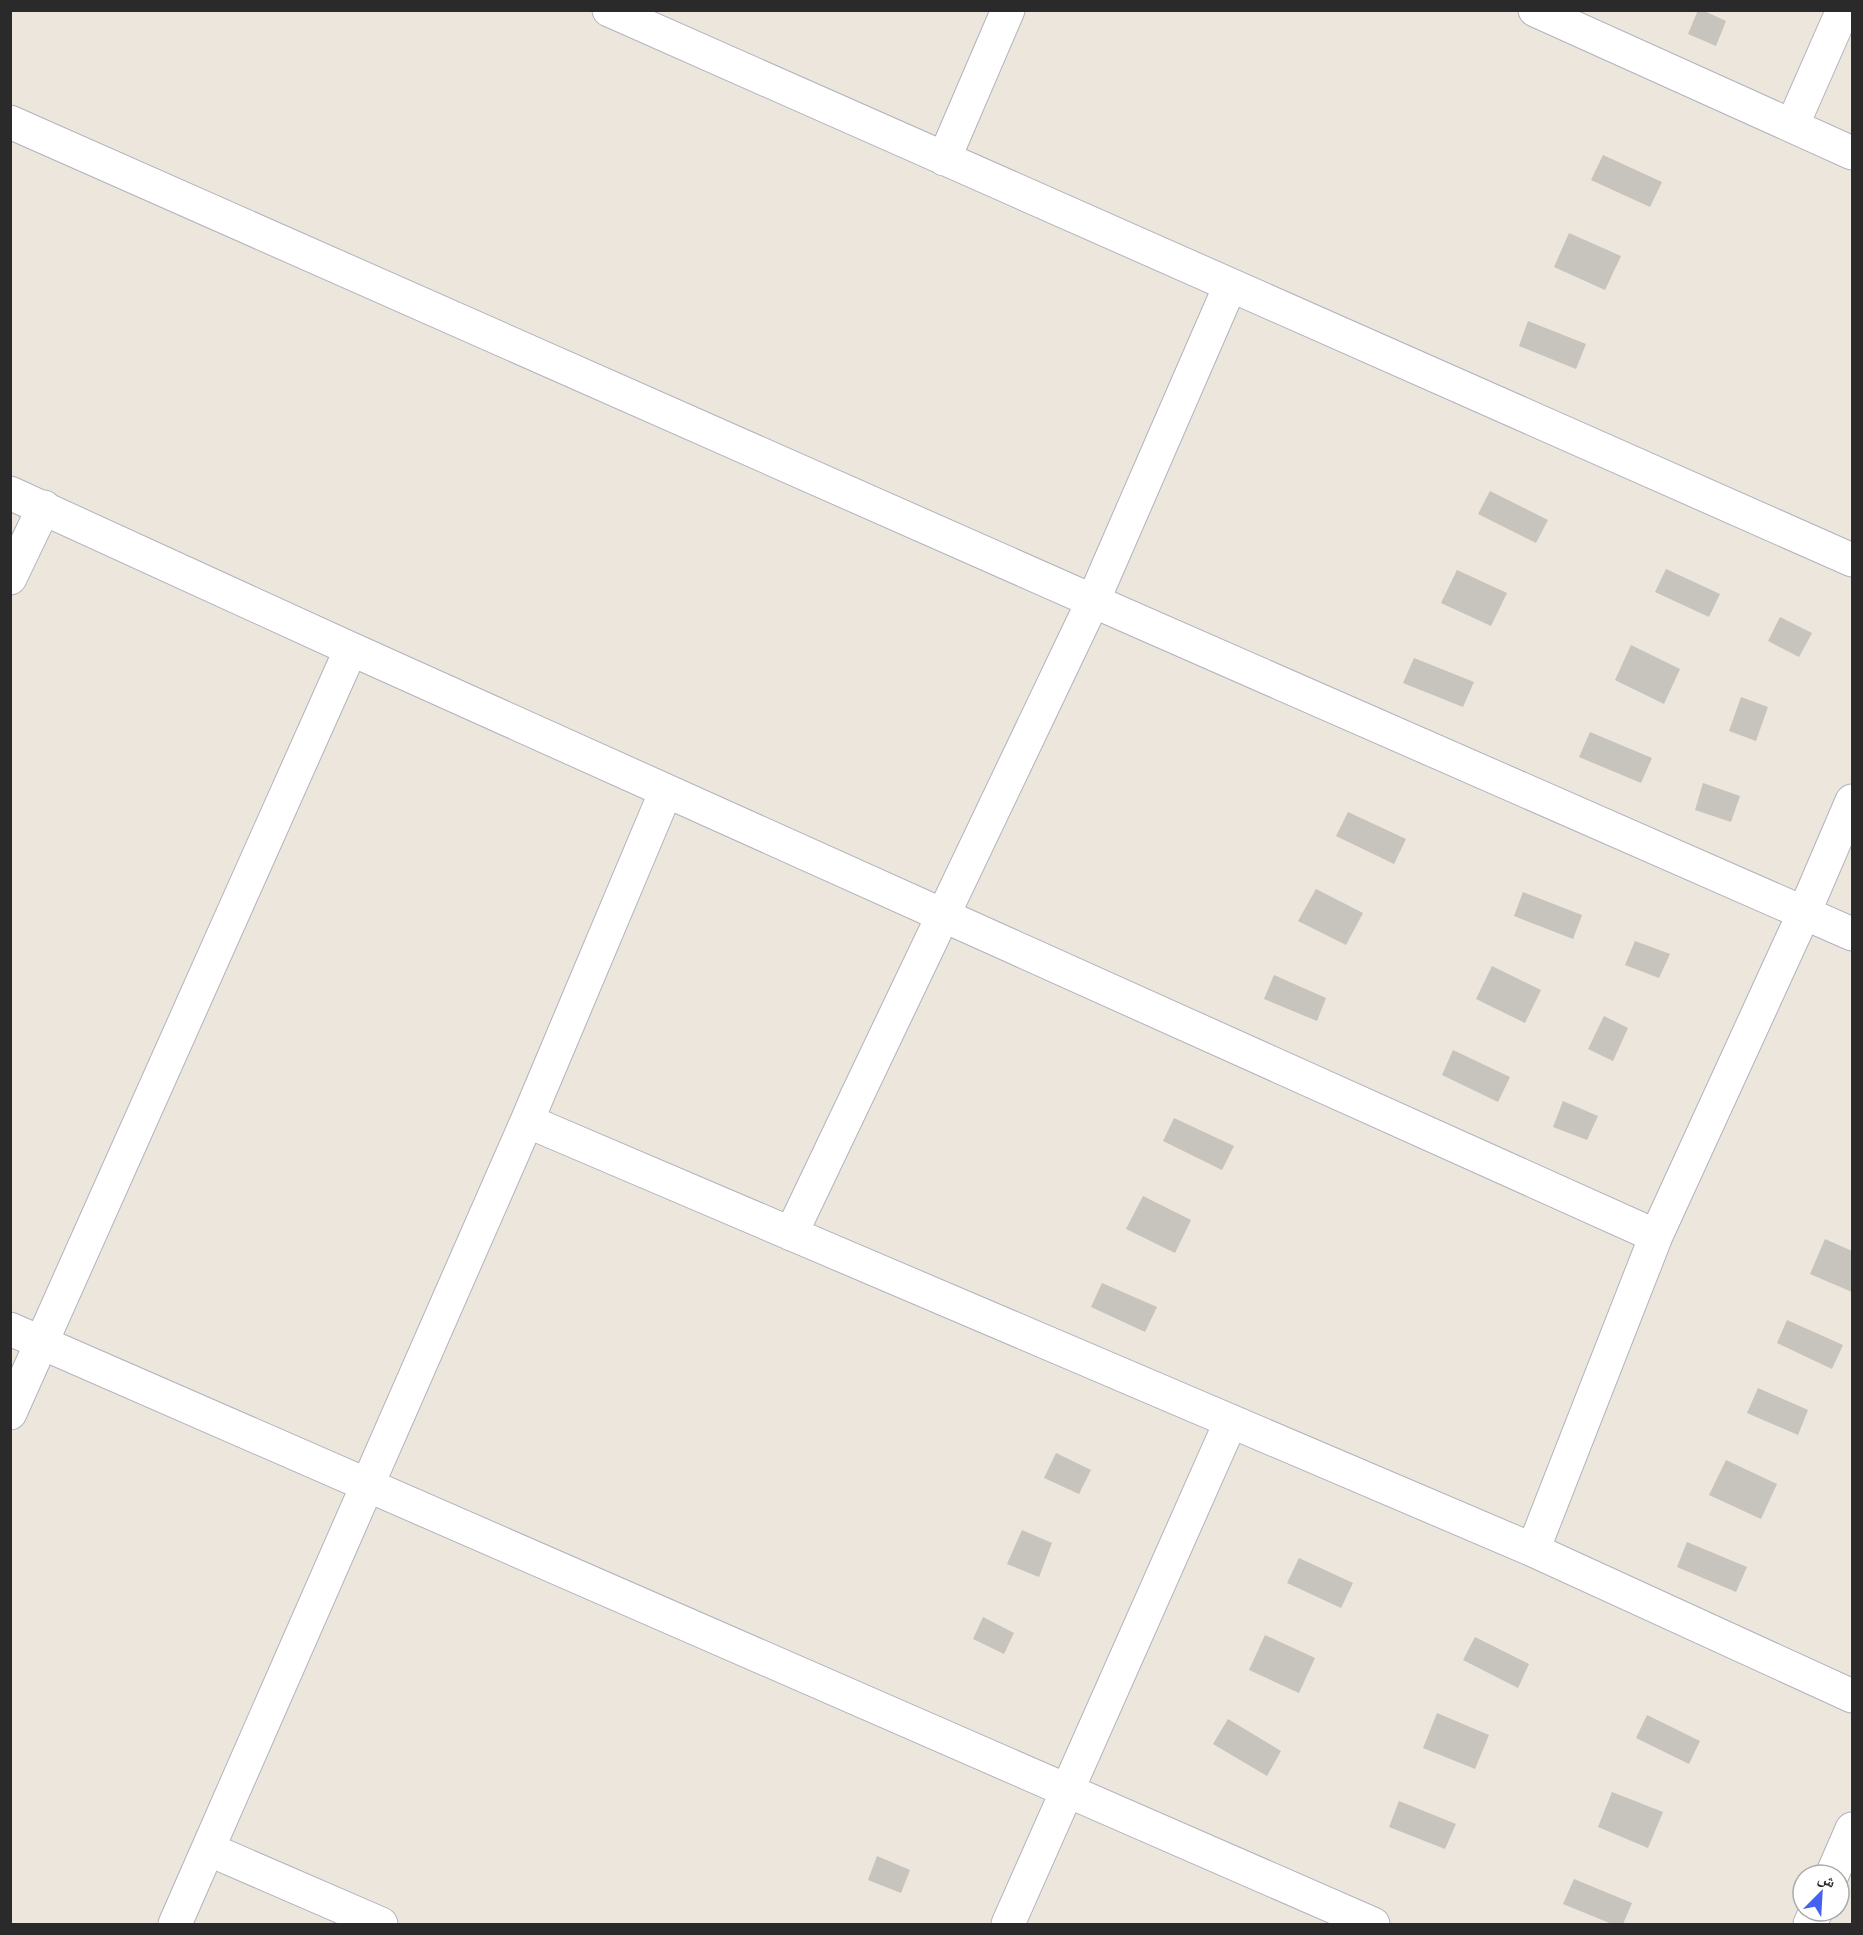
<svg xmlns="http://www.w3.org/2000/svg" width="1863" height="1935" font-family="'Fira Sans Condensed','Noto Naskh Arabic',sans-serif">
  <rect width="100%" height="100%" fill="#ece6dd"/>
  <path fill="#c7c3bd" d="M1698 10H1702L1726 21 1716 46 1688 34Z
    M1603 155 1662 182 1650 207 1591 180Z
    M1569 233 1621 256 1605 290 1554 267Z
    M1528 321 1586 344 1576 369 1519 346Z
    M1490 491 1548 520 1536 543 1478 514Z
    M1666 569 1720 594 1709 617 1655 592Z
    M1457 570 1507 593 1491 626 1441 603Z
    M1780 617 1812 633 1799 657 1768 641Z
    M1631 645 1680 669 1664 704 1615 680Z
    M1414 658 1474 682 1463 707 1403 683Z
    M1741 697 1768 707 1756 741 1729 731Z
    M1590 732 1652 758 1641 783 1579 757Z
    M1703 783 1740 796 1731 822 1695 810Z
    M1348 812 1406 839 1394 864 1336 836Z
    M1316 889 1363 913 1346 945 1298 921Z
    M1523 892 1582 915 1573 939 1514 916Z
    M1635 941 1670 954 1659 978 1625 965Z
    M1492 966 1541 990 1525 1023 1476 999Z
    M1274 975 1326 998 1317 1021 1264 999Z
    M1604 1016 1628 1028 1613 1061 1588 1049Z
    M1453 1050 1510 1077 1498 1102 1442 1075Z
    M1563 1101 1598 1116 1587 1140 1553 1127Z
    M1174 1118 1234 1146 1222 1170 1163 1141Z
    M1143 1196 1191 1220 1175 1253 1126 1229Z
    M1825 1239 1852 1251V1292L1810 1274Z
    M1102 1283 1157 1307 1145 1332 1091 1307Z
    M1787 1320 1843 1345 1832 1369 1777 1343Z
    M1758 1388 1808 1410 1798 1435 1747 1413Z
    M1056 1453 1091 1470 1079 1494 1044 1478Z
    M1726 1460 1777 1484 1761 1519 1709 1495Z
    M1022 1530 1052 1543 1039 1577 1007 1564Z
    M1687 1542 1747 1567 1736 1592 1677 1567Z
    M1299 1558 1353 1583 1341 1608 1287 1583Z
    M983 1617 1014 1633 1004 1654 973 1639Z
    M1265 1635 1315 1658 1299 1693 1249 1670Z
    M1475 1637 1529 1664 1518 1688 1463 1660Z
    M1437 1713 1489 1735 1475 1769 1423 1748Z
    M1647 1715 1700 1741 1689 1764 1636 1738Z
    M1228 1719 1281 1751 1267 1776 1213 1744Z
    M1612 1792 1663 1812 1648 1848 1598 1827Z
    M1399 1801 1456 1824 1445 1849 1389 1827Z
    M877 1856 910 1870 901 1893 868 1880Z
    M1574 1879 1632 1903 1623 1924H1612L1563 1904Z"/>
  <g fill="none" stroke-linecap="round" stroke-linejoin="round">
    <g stroke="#b1b3bd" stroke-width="35">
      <path id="minor" d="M609 10 1852 560
        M1535 10 1852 153
        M10 122 1093 601 1852 934
        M1792 126 1843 10
        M944 159 1008 10
        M10 493 351 649 1656 1236
        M10 578 44 507
        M527 1121 1533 1550 1852 1696
        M791 1234 1093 601 1230 286
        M10 1329 1373 1924
        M10 1413 351 649
        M1533 1550 1656 1236 1804 913 1852 801
        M208 1849 381 1924
        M1832 1875 1852 1829
        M175 1924 527 1121 666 791
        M1008 1924 1231 1421
        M1810 1924 1816 1911"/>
    </g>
    <use href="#minor" stroke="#fff" stroke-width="33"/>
  </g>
  <rect width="1863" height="1935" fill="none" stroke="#2a2a2a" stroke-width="24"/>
  <g transform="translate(1821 1893) rotate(24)"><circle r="28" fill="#ffffff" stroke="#aaaaaa" stroke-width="1.5"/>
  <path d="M0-4.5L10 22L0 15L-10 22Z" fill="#4561f1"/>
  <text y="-9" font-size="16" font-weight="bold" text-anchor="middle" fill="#2a2a2a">ش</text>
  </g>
</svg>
